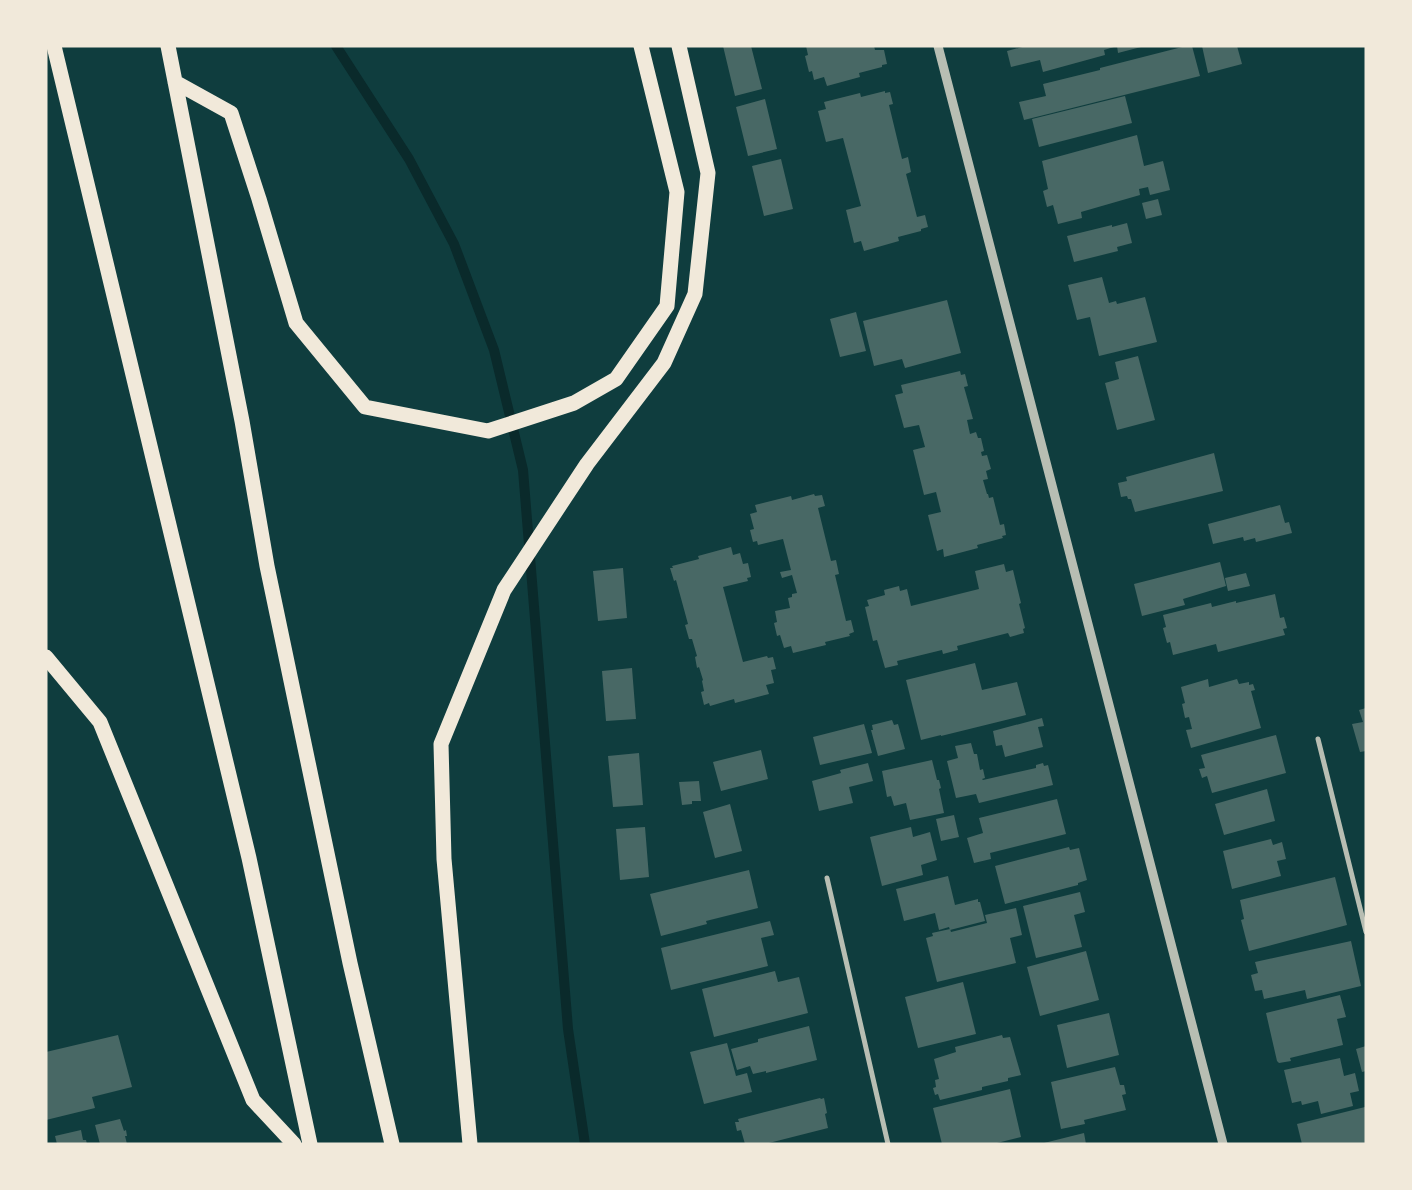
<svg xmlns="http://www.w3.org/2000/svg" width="1412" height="1190" font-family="Montserrat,sans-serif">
  <rect width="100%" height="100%" fill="#0f3d3e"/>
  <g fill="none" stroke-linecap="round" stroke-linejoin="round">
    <path stroke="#0a2a2b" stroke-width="10" d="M336 46 409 159 454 244 494 350 523 470 568 1029 585 1144"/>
  </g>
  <path fill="#486865" d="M723 46H751L762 89 735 96Z
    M806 46H874L875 50H884L887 64 882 65V67L859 73 860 77 827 86 824 77 814 80 812 71 809 72 805 56 808 55Z
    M1026 46H1114V47L1104 50 1105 55 1043 72 1040 60 1011 67 1007 51Z
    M1117 46H1141V47L1118 53Z
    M1186 46H1192L1200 76 1024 120 1019 102 1046 96 1043 84 1100 70V68Z
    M1202 46H1237L1242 64 1208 73Z
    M885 91V93L890 92 893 104 889 105 902 159 908 157 911 172 906 174 917 217 925 215 928 227 921 229V231L898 237 899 241 864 251 861 241 854 243 846 210 861 206 843 138 826 142 818 111 826 109 824 102 860 93 861 97Z
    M1125 96 1132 123 1039 147 1032 119Z
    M765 99 777 149 748 156 736 107Z
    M1137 135 1144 166 1163 161 1170 190 1150 195 1148 187 1139 189 1140 195 1081 212 1082 218 1058 224 1053 205 1047 207 1043 191 1048 189 1042 161Z
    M781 159 793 209 764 216 752 166Z
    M1158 199 1162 215 1146 219 1142 203Z
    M1127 223 1132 243 1117 247 1118 251 1074 262 1067 236 1112 225V227Z
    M1102 277 1109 303 1116 301 1117 304 1145 297 1157 342 1099 356 1090 317 1077 320 1068 285Z
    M947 300 961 353 905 368 902 359 874 366 863 321Z
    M856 312 866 351 840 357 830 319Z
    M1138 356 1155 420 1117 430 1105 383 1119 379 1115 362Z
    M960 371 961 375 965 374 968 386 964 387 973 419 967 420 970 434 976 432 978 438H981L984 451 981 452 982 456 987 455 991 469 986 471 988 479 983 480 987 494H988L989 498 993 497 1000 525 1004 524 1006 535 1002 536 1003 538 977 545 978 548 944 557 943 549 937 551 928 515 941 512 936 492 924 495 913 450 925 447 919 425 904 428 895 395 903 393 901 385Z
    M1214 453 1223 491 1135 512 1131 499H1128L1127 496 1121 497 1118 483 1127 481 1126 477Z
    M814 494 815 496 822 495 825 506 818 508 831 561 836 560 839 574 835 575 846 621 851 620 854 632 849 634 850 636 825 642 826 645 793 653 791 646 784 648 780 635 777 636 774 623 777 622 775 611 790 608 788 598 792 597V594L797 593 792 575 782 578 780 572 791 570 783 539 758 545 757 541 753 542 750 530 754 529 750 514 757 512 755 505 791 496 792 500Z
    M1280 505 1285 523 1289 522 1292 533 1256 542 1255 538 1244 541 1243 537 1213 544 1208 524Z
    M731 547 733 555 740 553 743 564 748 563 751 577 747 578 748 581 723 587 743 662 767 656 768 658 773 657 776 669 771 670 774 683 766 685 769 694 735 703 734 699 710 706 709 703 704 705 701 692 704 691 702 681 703 680 699 667 697 668 695 657 697 656 692 639H689L685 625 688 624 676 580 674 581 670 568H673L672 566 699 559 698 556Z
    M1220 562 1226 586 1183 599 1185 605 1142 616 1134 584Z
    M1004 564 1006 572 1013 570 1021 603 1019 604 1025 628 1023 629 1024 633 1010 637 1008 633 957 646 958 650 943 654 942 650 897 661 898 665 885 668 877 640 873 641 865 607 869 606 867 600 885 595 884 590 899 586 900 591 907 589 911 606 979 589 975 571Z
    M623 568 627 618 598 621 593 571Z
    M1246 573 1250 586 1228 591 1225 578Z
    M1275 594 1280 618 1284 617 1287 628 1283 629 1285 635 1218 652 1216 644 1173 655 1170 642 1167 643 1163 628 1166 627 1163 615 1211 603 1212 607 1236 601V603Z
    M975 663 982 690 1017 682 1026 715 941 736V735L921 740 906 680Z
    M632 668 636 719 606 721 602 671Z
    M1208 679 1209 687 1237 679 1239 684 1249 682V685L1253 684 1255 690 1251 691 1261 728 1191 748 1186 730 1192 729 1189 717 1185 718 1182 704 1185 703 1181 687Z
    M1366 708V751L1360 752 1352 724 1363 722 1359 710Z
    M1042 718 1044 726 1038 727 1043 747 1005 757 1002 745 996 746 993 731Z
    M892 720 894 725 898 724 905 749 878 756 871 730H873L872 725Z
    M864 724 872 753 820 765 813 737Z
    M1276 735 1286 773 1212 793 1207 776 1202 778 1199 769 1205 768 1201 755Z
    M971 743 974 754H977L980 770 983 769 985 778 982 779 983 780 1036 768V765L1043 763 1044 766 1048 765 1053 785 979 803 976 794 956 798 947 761 958 758 955 746Z
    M761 750 768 779 721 791 713 762Z
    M639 753 643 805 613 807 608 756Z
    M932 760 937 780H939L941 788 939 789 944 813 910 820 906 803 894 806 891 796 887 797 882 771Z
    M868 763 873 781 849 787 853 803 819 811 812 781 841 773 840 770Z
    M699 781 701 801H692V804L682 805 679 782Z
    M1267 789 1275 821 1224 835 1215 804Z
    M1057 799 1066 834 990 853 991 859 974 863 967 838 983 833 979 818Z
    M730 804 742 851 715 858 703 812Z
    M954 815 959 837 941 841 936 819Z
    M645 827 649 877 620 880 616 829Z
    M911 827 913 837 930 832 937 860 921 865 923 875 882 886 870 837Z
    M1271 839 1273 845 1282 842 1286 859 1277 861 1281 876 1232 889 1223 851Z
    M1069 847 1070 850 1079 848 1087 880 1078 883V885L1005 904 995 866Z
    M749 870 758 908 706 921 707 924 661 936 650 894Z
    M948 876 955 905 978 899V902H980L985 921 950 930 949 927 939 930 935 913 904 921 896 889Z
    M1335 877 1347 925 1249 951 1241 920 1244 919 1240 900Z
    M1080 892 1085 912 1074 915 1082 947 1036 958 1023 906Z
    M1016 908 1022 935 1010 938 1016 963 937 982 926 938 933 936 932 933 950 929 951 932 987 923 985 915Z
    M770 921 774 935 761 938 768 966 671 990 661 948Z
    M1351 941 1361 986 1307 999 1305 990 1264 999 1262 990 1255 991 1251 975 1258 973 1255 962Z
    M1086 951 1099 1000 1040 1016 1027 967Z
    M775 971 778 982 799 977 808 1013 714 1037 702 989Z
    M963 982 976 1034 918 1048 905 997Z
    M1340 995 1346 1017 1337 1019 1343 1045 1290 1058 1291 1061 1279 1063 1277 1061 1266 1013Z
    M1109 1013 1119 1055 1067 1068 1057 1025Z
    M809 1026 817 1060 766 1073V1071L753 1074 750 1066 737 1070 731 1049 758 1042V1039Z
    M118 1035 132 1087 92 1097 95 1108 46 1120V1052Z
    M1002 1035 1003 1038 1010 1037 1021 1075 1008 1078V1081L982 1087V1090L940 1100 938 1094 935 1095 933 1088 936 1087 935 1080 939 1079 934 1059 956 1052 955 1047Z
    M727 1043 736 1076 747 1073 752 1092 704 1104 690 1052Z
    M1366 1046V1071L1362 1072 1356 1049Z
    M1340 1058 1344 1076 1355 1073 1359 1091 1350 1093 1353 1106 1321 1114 1318 1101 1302 1105 1301 1101 1292 1103 1284 1070Z
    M1115 1067 1120 1085H1124L1126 1094 1122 1095 1126 1110 1084 1120 1085 1124 1061 1129 1051 1082Z
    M1010 1089 1021 1137 993 1144H942L933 1108Z
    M820 1098 821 1099 824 1098 827 1113 825 1114 828 1128 765 1144H745L741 1130 737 1131 735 1122H739L738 1119Z
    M1365 1107 1366 1144H1302L1297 1124Z
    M120 1119 124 1131 126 1130 127 1136H125L127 1144H100L95 1125Z
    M81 1130 83 1140H86L87 1144H57L55 1136Z
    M1084 1133 1086 1144H1045L1044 1143Z"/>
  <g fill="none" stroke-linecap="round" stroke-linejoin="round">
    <path stroke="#b8beb3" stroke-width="5" d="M1318 739 1366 932
      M827 878 888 1144"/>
    <path stroke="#b8beb3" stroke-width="9" d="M938 46 1223 1144"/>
    <path stroke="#f1e9da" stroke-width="15" d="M54 46 249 858 310 1144
      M168 46 242 421 267 566 350 963 392 1144
      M175 82 231 113 259 199 296 323 365 407 488 431 574 403 616 379 667 306 677 192 641 46
      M46 657 100 722 253 1100 294 1144
      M470 1144 444 859 441 744 504 590 587 464 664 363 695 294 708 173 679 46"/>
  </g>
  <rect width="1412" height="1190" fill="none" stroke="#f1e9da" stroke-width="95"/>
</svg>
